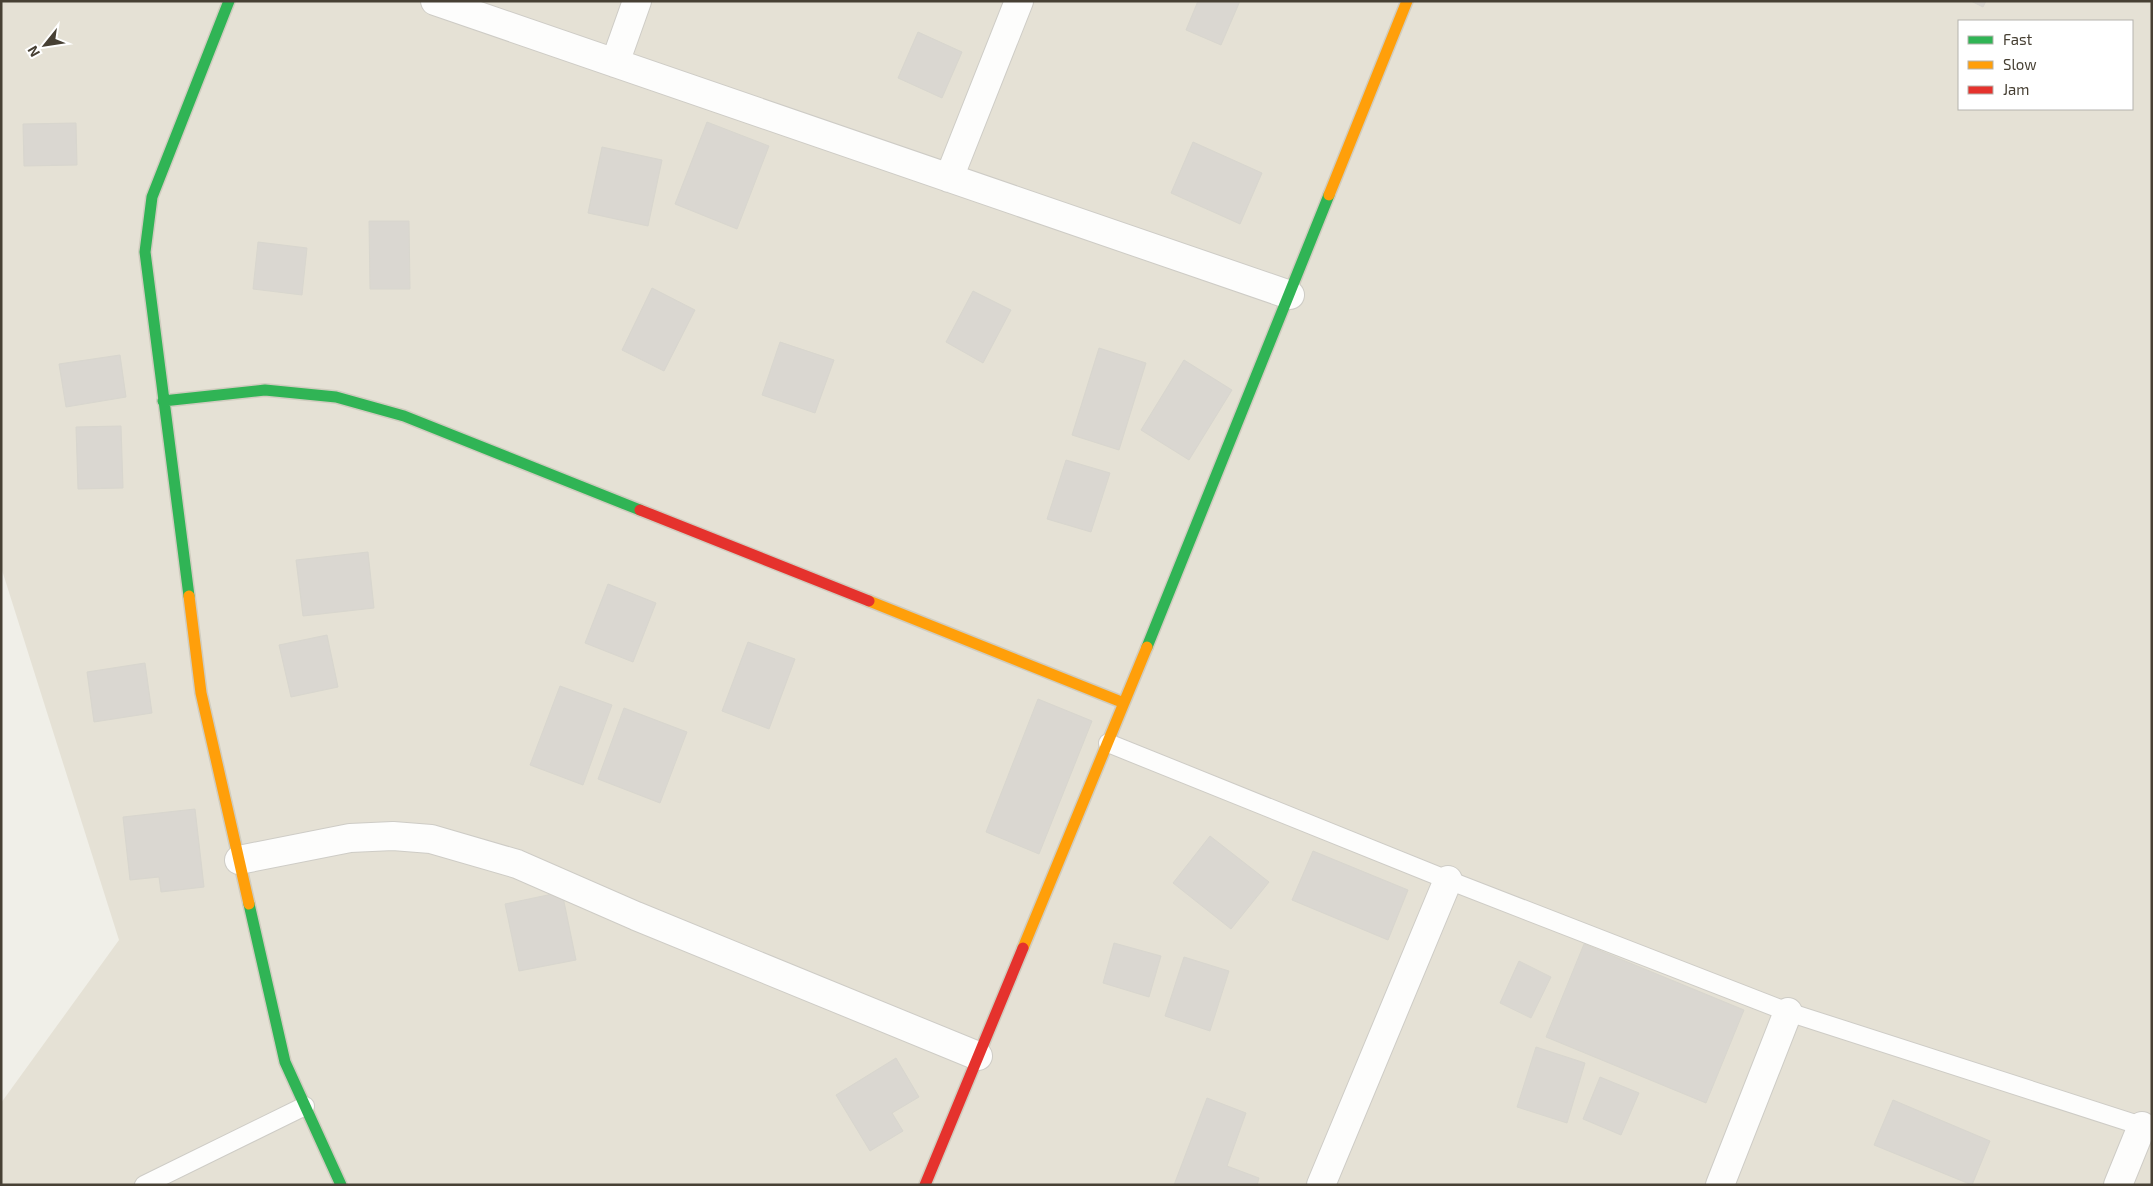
<svg xmlns="http://www.w3.org/2000/svg" width="2153" height="1186" font-family="'Exo 2',sans-serif">
  <rect width="100%" height="100%" fill="#f0efe8"/>
  <path fill="#e5e1d5" fill-rule="evenodd" d="M4 1H2152V1185H1V1103L119 940 1 567V4ZM1959 21H2132V109H1959Z"/>
  <path fill="#dad7d1" stroke="#d8d6ce" d="M1198 1H1240L1221 45 1186 30Z
    M1971 1H1986L1983 7Z
    M918 32 962 52 942 98 898 78Z
    M707 122 769 146 737 229 675 204Z
    M76 123 77 165 24 166 23 124Z
    M1193 142 1262 173 1240 224 1171 193Z
    M602 147 662 160 648 226 588 213Z
    M369 221H409L410 289H370Z
    M258 242 307 248 302 295 253 289Z
    M652 288 695 310 664 371 622 350Z
    M973 291 1011 310 983 363 946 342Z
    M780 342 834 360 815 413 762 395Z
    M1099 348 1146 363 1119 450 1072 435Z
    M120 355 126 397 66 407 59 364Z
    M1184 360 1232 390 1189 460 1141 430Z
    M121 426 123 488 78 489 76 427Z
    M1066 460 1110 473 1091 532 1047 519Z
    M368 552 374 608 303 616 296 560Z
    M608 584 656 603 633 662 585 643Z
    M327 635 338 687 291 697 279 645Z
    M748 642 795 659 769 729 722 711Z
    M145 663 152 713 94 722 87 672Z
    M560 686 612 705 583 785 530 765Z
    M1038 699 1092 721 1039 854 986 832Z
    M624 708 687 732 660 803 598 779Z
    M195 809 204 887 161 892 159 877 130 880 123 817Z
    M1210 836 1269 882 1231 929 1173 883Z
    M1313 851 1408 890 1388 940 1292 900Z
    M562 892 576 960 519 971 505 904Z
    M1114 943 1161 956 1149 997 1103 983Z
    M1584 944 1744 1010 1706 1103 1546 1037Z
    M1184 957 1229 971 1210 1031 1165 1016Z
    M1519 961 1551 977 1531 1018 1500 1003Z
    M1536 1047 1585 1063 1567 1123 1517 1107Z
    M896 1058 919 1097 892 1113 903 1131 870 1151 836 1095Z
    M1600 1077 1639 1093 1621 1135 1583 1119Z
    M1207 1098 1246 1113 1227 1166 1259 1178 1257 1185H1174Z
    M1893 1100 1990 1141 1972 1185 1874 1145Z"/>
  <g fill="none" stroke-linecap="round" stroke-linejoin="round">
    <g stroke="#ceccc6" stroke-width="20">
      <path id="lane" d="M1108 743 1448 880 1788 1012 2151 1129
        M144 1185 305 1106"/>
    </g>
    <g stroke="#ceccc6" stroke-width="30">
      <path id="street" d="M435 1 1290 295
        M615 63 637 1
        M949 178 1019 1
        M239 860 350 838 393 836 431 839 517 864 636 916 978 1056
        M1321 1185 1448 880
        M1720 1185 1788 1012
        M2118 1185 2142 1126"/>
    </g>
    <g stroke="#d0ccbf" stroke-width="14">
      <path id="fast" d="M163 401 265 390 336 397 404 416 640 510
        M189 596 145 252 152 197 229 1
        M1147 647 1329 195
        M249 904 285 1062 341 1185"/>
    </g>
    <g stroke="#d0ccbf" stroke-width="14">
      <path id="slow" d="M1329 195 1407 1
        M189 596 201 693 249 904
        M869 601 1124 703
        M1023 948 1147 647"/>
    </g>
    <g stroke="#d0ccbf" stroke-width="14">
      <path id="jam" d="M640 510 869 601
        M925 1185 1023 948"/>
    </g>
    <use href="#lane" stroke="#fdfdfc" stroke-width="18"/>
    <use href="#street" stroke="#fdfdfc" stroke-width="28"/>
    <use href="#fast" stroke="#30b455" stroke-width="11"/>
    <use href="#slow" stroke="#ff9f0a" stroke-width="11"/>
    <use href="#jam" stroke="#e5322d" stroke-width="11"/>
  </g>
  <rect width="2153" height="1186" fill="none" stroke="#474034" stroke-width="5"/>
  <rect x="1958" y="20" width="175" height="90" fill="#ffffff" stroke="#b5b3ae"/>
  <rect x="1968" y="36" width="25" height="8" fill="#30b455" stroke="#b5b3ae"/>
  <text x="2003" y="45" font-size="15" fill="#474034">Fast</text>
  <rect x="1968" y="61" width="25" height="8" fill="#ff9f0a" stroke="#b5b3ae"/>
  <text x="2003" y="70" font-size="15" fill="#474034">Slow</text>
  <rect x="1968" y="86" width="25" height="8" fill="#e5322d" stroke="#b5b3ae"/>
  <text x="2003" y="95" font-size="15" fill="#474034">Jam</text>
  <g transform="translate(45 45) rotate(240)" stroke="#ffffff" stroke-width="4" paint-order="stroke">
  <path d="M0-4L9 19L0 12L-9 19Z" fill="#474034"/>
  <text y="-8" font-size="14" font-weight="bold" text-anchor="middle" fill="#474034">N</text>
  </g>
</svg>
